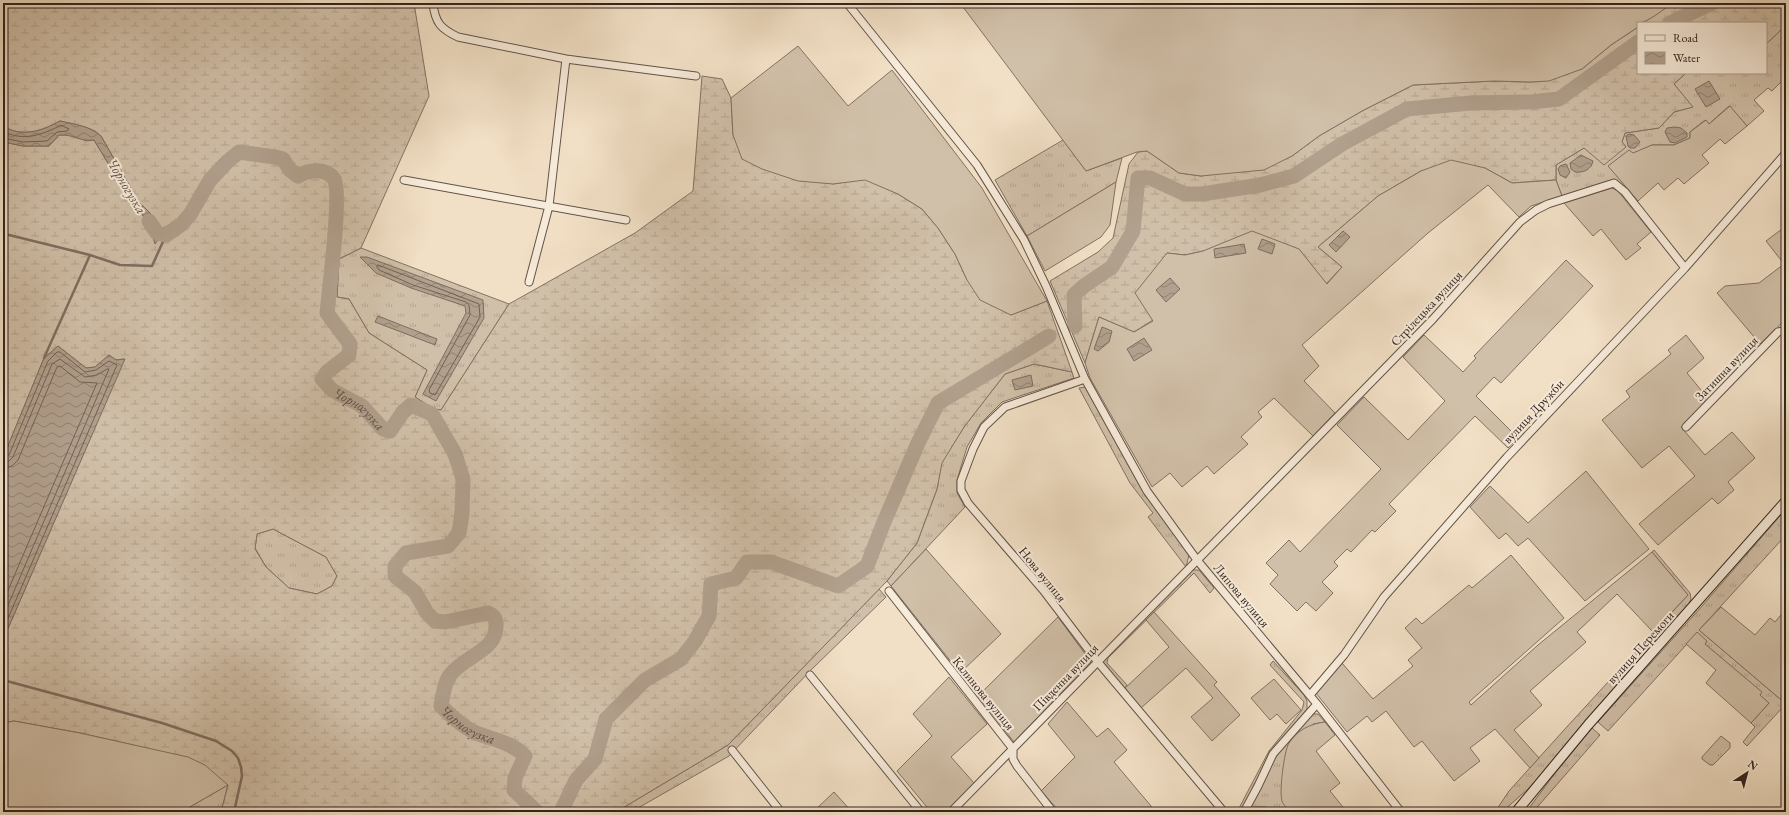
<svg xmlns="http://www.w3.org/2000/svg" width="1789" height="815" font-family="'EB Garamond',serif">
  <defs>
    <pattern id="grass-tufts" width="24" height="20" patternUnits="userSpaceOnUse"><rect width="24" height="20" fill="#d1c0a9"/><path d="M3 7l-1-3M5 7V3M7 7l1-3M15 17l-1-3M17 17v-4M19 17l1-3" fill="none" stroke="#b4a591"/></pattern>
    <pattern id="wetland-marsh" width="20" height="14" patternUnits="userSpaceOnUse"><rect width="20" height="14" fill="#d1c0a9"/><path d="M1 5h8M5 5V1M11 12h8M15 12V8" fill="none" stroke="#b4a591"/></pattern>
    <pattern id="water-waves" width="16" height="10" patternUnits="userSpaceOnUse"><rect width="16" height="10" fill="#b1a08d"/><path d="M0 5q4-4 8 0t8 0" fill="none" stroke="#918273"/></pattern>
  </defs>
  <rect width="100%" height="100%" fill="#f2e0c6"/>
  <filter id="stains"><feTurbulence type="fractalNoise" baseFrequency=".005" numOctaves="4"/><feColorMatrix values="0 0 0 0 .2 0 0 0 0 .09 0 0 0 0 .02 0 0 0 .5 -.17"/></filter>
  <radialGradient id="worn" r=".72"><stop offset=".6" stop-color="#630" stop-opacity="0"/><stop offset="1" stop-color="#630" stop-opacity=".3"/></radialGradient>
  <path fill="url(#grass-tufts)" stroke="#827264" d="M1786 29V77L1772 91 1768 88 1754 100 1764 111 1747 126 1729 106 1709 124 1705 120 1690 132V138L1674 145H1652L1609 166 1638 201 1636 203 1608 181 1562 196 1556 180V165L1584 148 1626 147 1622 142 1625 133 1659 128 1674 112 1692 107 1674 84 1686 73H1766V44L1781 30Z
    M1063 140 1086 171 1122 158 1116 182 1027 236 995 180Z
    M361 248 509 304 441 410 434 409 415 397 427 370 369 333 349 299 337 297 339 259Z
    M1034 364 1072 372 1074 378 1002 402 981 423 967 447 957 480V493L965 507 891 586 887 581 917 543 937 489 941 463 964 427 1005 374Z
    M1085 387 1144 493 1189 555 1186 567 1148 517 1153 513 1130 483 1079 388Z
    M1786 509V535L1699 630 1786 704V709L1783 707 1747 746 1743 742 1755 727 1751 723 1769 703 1759 695 1761 692 1705 644 1707 642 1697 633 1608 731 1598 722 1703 605Z
    M273 529 326 557 337 576 332 586 317 594 289 588 266 567 255 548 257 534Z
    M1654 550 1690 593 1691 599 1688 606 1529 788 1502 812H1495L1509 791 1564 730 1688 595 1652 552Z
    M1192 570H1199L1214 588 1210 593 1194 573 1108 658 1107 663 1127 685 1124 689 1103 665 1102 661Z
    M879 589 886 597 812 669 729 756 631 812H616L728 745Z
    M1273 661 1304 695 1307 701V709L1272 752 1244 808 1240 812H1237L1269 751 1302 710 1304 702 1270 665Z
    M1311 714H1318L1325 722 1313 724 1287 809 1292 812H1268L1266 807H1255L1252 812H1247L1275 755Z
    M1592 728 1600 735 1533 812H1526L1553 776Z
    M1721 736 1730 743V748L1713 765H1710L1702 759V757Z
    M228 785 221 812H181Z"/>
  <path fill="url(#wetland-marsh)" stroke="#827264" fill-rule="evenodd" d="M3 3H414L429 96 361 248 339 259 337 297 349 299 369 333 427 370 415 397 434 409 441 410 509 304 635 233 693 191 702 76 722 79 731 98 733 135 833 184 865 179 898 194 922 209 938 228 955 254 967 280 1011 315 1047 301 1072 372 1034 364 1005 374 964 427 942 463 937 489 917 543 887 581 728 745 616 812H221L228 785 133 745 80 733 14 721 3 723V640L124 359 116 360 109 355 95 367 86 368 58 346 44 358 3 458V142L23 146H49L59 135H70L87 141 94 140 131 201 141 212 150 226 155 243 159 231 154 217 138 201 101 136 95 131 85 127 60 121C42 131 22 138 3 126ZM273 529 326 557 337 576 332 586 317 594 289 588 266 567 255 549 257 534Z
    M1674 3H1786V29L1781 30 1766 44V23H1643L1665 7Z
    M1638 27V73H1686L1674 84 1693 107 1674 112 1659 128 1625 133 1622 142 1626 147 1604 165 1584 148 1556 165V180L1512 183 1485 168 1421 171 1378 196 1318 247 1342 267 1326 284 1299 249 1203 251 1185 255 1167 253 1153 320 1134 332 1099 317 1085 363 1050 281 1098 252 1113 238 1129 164 1138 152 1147 151 1179 173 1201 176 1227 172 1292 156 1319 136 1362 111 1413 85 1494 81 1530 82 1582 69 1611 45Z"/>
  <path fill="#d1c0a9" stroke="#827264" d="M960 3H1674C1664 8 1648 23 1638 23V27L1611 45 1582 69 1549 81 1530 82 1494 81 1413 85 1362 111 1319 136 1292 156 1264 170 1201 176 1179 173 1147 151 1137 152 1086 171Z
    M798 46 848 106 892 70 982 188 1047 301 1011 315 980 300 967 280 955 254 938 228 922 209 898 194 865 180 833 184 798 181 762 169 742 159 733 135 731 98Z
    M1730 106 1747 126 1725 144 1720 139 1702 155 1709 163 1684 184 1678 178 1664 190 1658 183 1638 201 1608 166 1629 150 1633 153 1652 145H1674L1690 138V132L1706 120 1709 124Z
    M1451 160 1485 168 1512 183 1556 180 1562 196 1531 206 1519 217 1488 185 1428 233 1302 345 1319 366 1304 381 1335 413 1313 436 1274 398 1258 412 1262 417 1241 437 1248 444 1214 474 1207 466 1182 487 1170 473 1152 487 1090 378 1085 363 1099 317 1134 332 1153 321 1135 293 1167 253 1185 255 1203 251 1252 231 1299 249 1327 284 1342 267 1318 247 1378 196 1421 171Z
    M1116 182 1110 225 1101 237 1045 271 1027 236Z
    M1612 188 1618 191 1651 232 1637 244 1641 248 1626 260 1601 229 1593 236 1564 203Z
    M1786 226V319L1760 344 1717 293 1725 286 1759 283 1784 264 1766 241Z
    M1566 260 1593 286 1501 383 1494 377 1476 396 1518 438 1508 448 1475 416 1389 504 1396 511 1375 532 1372 530 1351 552 1347 549 1334 562 1338 566 1322 582 1333 593 1316 611 1306 602 1297 611 1270 584 1278 575 1266 563 1289 540 1300 552 1381 469 1337 425 1364 397 1408 440 1445 401 1403 357 1424 335 1463 372 1476 358 1474 356Z
    M1686 335 1704 358 1687 373 1706 396 1704 403 1681 427 1705 455 1732 432 1755 458 1728 482 1734 490 1718 504 1712 498 1658 545 1639 524 1695 476 1669 446 1642 468 1602 420 1630 397 1626 391 1671 354 1668 350Z
    M1586 471 1649 549 1585 601 1528 538 1518 546 1506 533 1499 539 1470 507 1490 486 1528 523Z
    M926 549 1001 634 960 673 891 586Z
    M1652 552 1688 595 1653 632 1617 594 1577 632 1586 642 1530 691 1542 705 1514 730 1539 758 1530 768 1495 729 1470 748 1480 761 1454 781 1422 741 1414 747 1386 711 1372 722 1367 716 1347 732 1316 693 1342 663 1373 699 1413 666 1408 660 1422 648 1405 628 1416 618 1422 624 1469 585 1472 588 1511 555 1564 618 1469 702 1471 705 1538 645Z
    M1721 607 1755 635 1770 618 1775 622 1786 609V704L1699 630Z
    M1154 612 1217 682 1214 685 1240 715 1212 741 1191 717 1213 698 1186 668 1141 708 1124 689 1169 647 1146 620Z
    M1058 617 1091 662 1014 742 978 696Z
    M1697 632 1707 641 1705 644 1762 692 1760 695 1769 703 1751 723 1706 683 1716 670 1686 644Z
    M949 677 987 724 951 757 974 783 945 812H931L897 771 932 736 913 714Z
    M1274 679 1301 710 1286 724 1277 714 1270 720 1251 698Z
    M1067 702 1097 737 1108 728 1127 750 1114 762 1156 812H1060L1041 791 1075 757 1048 724Z
    M14 721 80 733 188 757 205 765 228 785 181 812H3V723Z
    M1325 722 1335 735 1316 751 1340 783 1330 791 1347 812H1292C1288 809 1283 805 1282 801 1279 792 1284 751 1289 743 1297 730 1310 724 1325 722Z
    M834 792 852 812H813Z"/>
  <path fill="url(#water-waves)" stroke="#7e6e61" d="M1709 81 1720 99 1706 107 1695 89Z
    M60 121C74 124 90 126 101 136L138 201 154 217 159 231 163 233 155 244 150 226 141 212 131 201 94 140C80 142 74 134 59 135L49 146H23L3 142V126C22 138 42 131 60 121Z
    M1675 127 1681 128 1687 133V137L1675 143 1670 142 1665 132 1667 128Z
    M1629 134 1634 135 1640 142 1635 148H1630L1628 146 1626 136Z
    M1581 155 1593 161C1591 170 1583 173 1575 172L1571 169 1570 163Z
    M1566 164 1570 172 1566 178 1560 175 1558 169 1560 166Z
    M1343 231 1350 237 1336 252 1329 245Z
    M1262 239 1275 244 1272 254 1258 249Z
    M1244 244 1246 253 1215 258 1214 249Z
    M360 257H367L483 300 484 318 436 401 423 394 466 313 465 306 411 288 376 273Z
    M1170 278 1180 289 1166 302 1156 290Z
    M378 316 437 339 435 345 375 322Z
    M1102 327 1112 331 1109 342 1098 351 1094 349Z
    M1144 338 1152 350 1134 361 1127 349Z
    M58 346 86 368 95 367 109 355 116 360 125 359 3 640V458L44 358Z
    M1031 375 1033 386 1015 390 1012 380Z"/>
  <g fill="none" stroke-linecap="round" stroke-linejoin="round">
    <path stroke="#726256" stroke-width="1" d="M3 131C22 142 43 135 61 125L69 129 67 131 57 132 47 141 23 142 3 138
      M378 265 479 304 480 317 435 395 430 393 429 390 470 315 469 305 466 302 413 285 379 270 377 267Z
      M3 458 9 455 48 361 57 352H60L85 372 96 370 109 361 117 365 3 630
      M3 463 9 461 13 457 52 364 60 359 85 377 97 375 107 369H109L3 617
      M3 469 12 466 18 460 57 367 60 366 80 382 97 383 3 602"/>
    <path stroke="#7e6e61" stroke-width="2.5" d="M5 234 90 255
      M44 358 90 255 120 265 152 266 166 235
      M3 680 162 723 216 741 232 751 238 758 241 767 242 776 234 812"/>
    <g stroke="#b1a08d" stroke-width="15">
      <path d="M1670 23 1712 3"/>
      <path id="s1" d="M149 221 157 233 166 235 182 224 191 213 210 180 227 162 239 152 275 157 283 159 290 170 298 176C308 170 326 167 334 179 342 191 329 292 327 313L350 344 349 355 327 372 322 379 332 390 362 406 383 429 390 431 403 412 411 405 432 414 455 454 463 479 462 514 459 533 448 546 406 553 395 566V576L415 592 427 613 435 621 445 622 488 613C493 615 496 618 496 624 498 651 464 656 451 674 444 682 443 696 441 706 451 716 463 727 476 733 494 740 511 742 525 756L515 778 514 790 537 812"/>
      <path d="M1075 326 1074 295 1084 286 1112 267 1133 231 1138 178H1150L1185 194H1202L1260 185 1294 176 1342 144 1407 109 1471 103 1531 102 1559 99 1638 42"/>
      <path d="M561 812 576 780 595 759 606 719 645 680 681 659 695 641 709 616 711 584 736 578 747 562H771L838 586 867 566 884 522 918 443 938 403 1049 336"/>
    </g>
    <g stroke="#625348" stroke-width="9">
      <path id="minor" d="M433 3C435 23 441 29 458 37L566 59 696 76
        M847 3 977 165 1024 240 1046 286 1085 379 1147 491 1197 560 1317 704 1401 812
        M404 180 626 220
        M529 282 549 206 566 59
        M1085 379 1005 407 984 427 973 449 961 481V490L968 503 1043 590 1097 661 1224 812
        M1686 427 1778 332 1786 330
        M889 591 1013 749V759L1017 766 1053 812
        M810 675 921 812
        M1310 695 1344 655 1384 597 1507 457 1685 268 1786 153
        M732 750 781 812
        M636 811 637 812
        M951 812 1433 319 1520 222 1536 210 1548 204 1614 183 1625 192 1685 268
        M1244 812 1258 786 1273 754 1317 704
        M1783 812 1786 808"/>
    </g>
    <g stroke="#32241e" stroke-width="11">
      <path id="secondary" d="M1516 812 1588 725 1786 501"/>
    </g>
    <use href="#minor" stroke="#f7ebda" stroke-width="7"/>
    <use href="#secondary" stroke="#f7ebda" stroke-width="9"/>
  </g>
  <g text-anchor="middle" stroke-width="4" stroke-linejoin="round" paint-order="stroke">
    <g font-size="13" fill="#32241e" stroke="#f7ebda">
      <text transform="translate(1426 308) rotate(-47)" y="5">Стрілецька вулиця</text>
      <text transform="translate(1726 368) rotate(-46)" y="5">Затишна вулиця</text>
      <text transform="translate(1533 411) rotate(-47)" y="5">вулиця Дружби</text>
      <text transform="translate(1043 574) rotate(51)" y="5">Нова вулиця</text>
      <text transform="translate(1242 595) rotate(50)" y="5">Липова вулиця</text>
      <text transform="translate(1640 647) rotate(-48)" y="5">вулиця Перемоги</text>
      <text transform="translate(1065 677) rotate(-46)" y="5">Південна вулиця</text>
      <text transform="translate(984 693) rotate(51)" y="5">Калинова вулиця</text>
    </g>
    <g font-size="14" font-style="italic" fill="#5e4f45" stroke="#f7ebda">
      <text transform="translate(127 186) rotate(59)" y="5">Чорногузка</text>
      <text dy="5" stroke="none"><textPath href="#s1" startOffset="512">Чорногузка</textPath></text>
      <text dy="5" stroke="none"><textPath href="#s1" startOffset="1088">Чорногузка</textPath></text>
    </g>
  </g>
  <rect width="1789" height="815" fill="none" stroke="#f2e0c6" stroke-width="16"/>
  <rect x="4" y="4" width="1781" height="807" fill="none" stroke="#32241e" stroke-width="2"/>
  <rect x="8" y="8" width="1773" height="799" fill="none" stroke="#32241e"/>
  <rect x="1637" y="22" width="130" height="52" fill="#f7ebda" stroke="#a89b8f"/>
  <rect x="1645" y="35" width="20" height="6" fill="#f7ebda" stroke="#a89b8f"/>
  <text x="1673" y="42" font-size="12" fill="#32241e">Road</text>
  <rect x="1645" y="52" width="20" height="12" fill="url(#water-waves)" stroke="#a89b8f"/>
  <text x="1673" y="62" font-size="12" fill="#32241e">Water</text>
  <g transform="translate(1747 773) rotate(36)" stroke="#f7ebda" stroke-width="3" paint-order="stroke">
  <path d="M0-3L7 15L0 10L-7 15Z" fill="#32241e"/>
  <text y="-6" font-size="11" font-weight="bold" text-anchor="middle" fill="#32241e">N</text>
  </g>
  <rect width="100%" height="100%" filter="url(#stains)"/>
  <rect width="100%" height="100%" fill="url(#worn)"/>
</svg>
